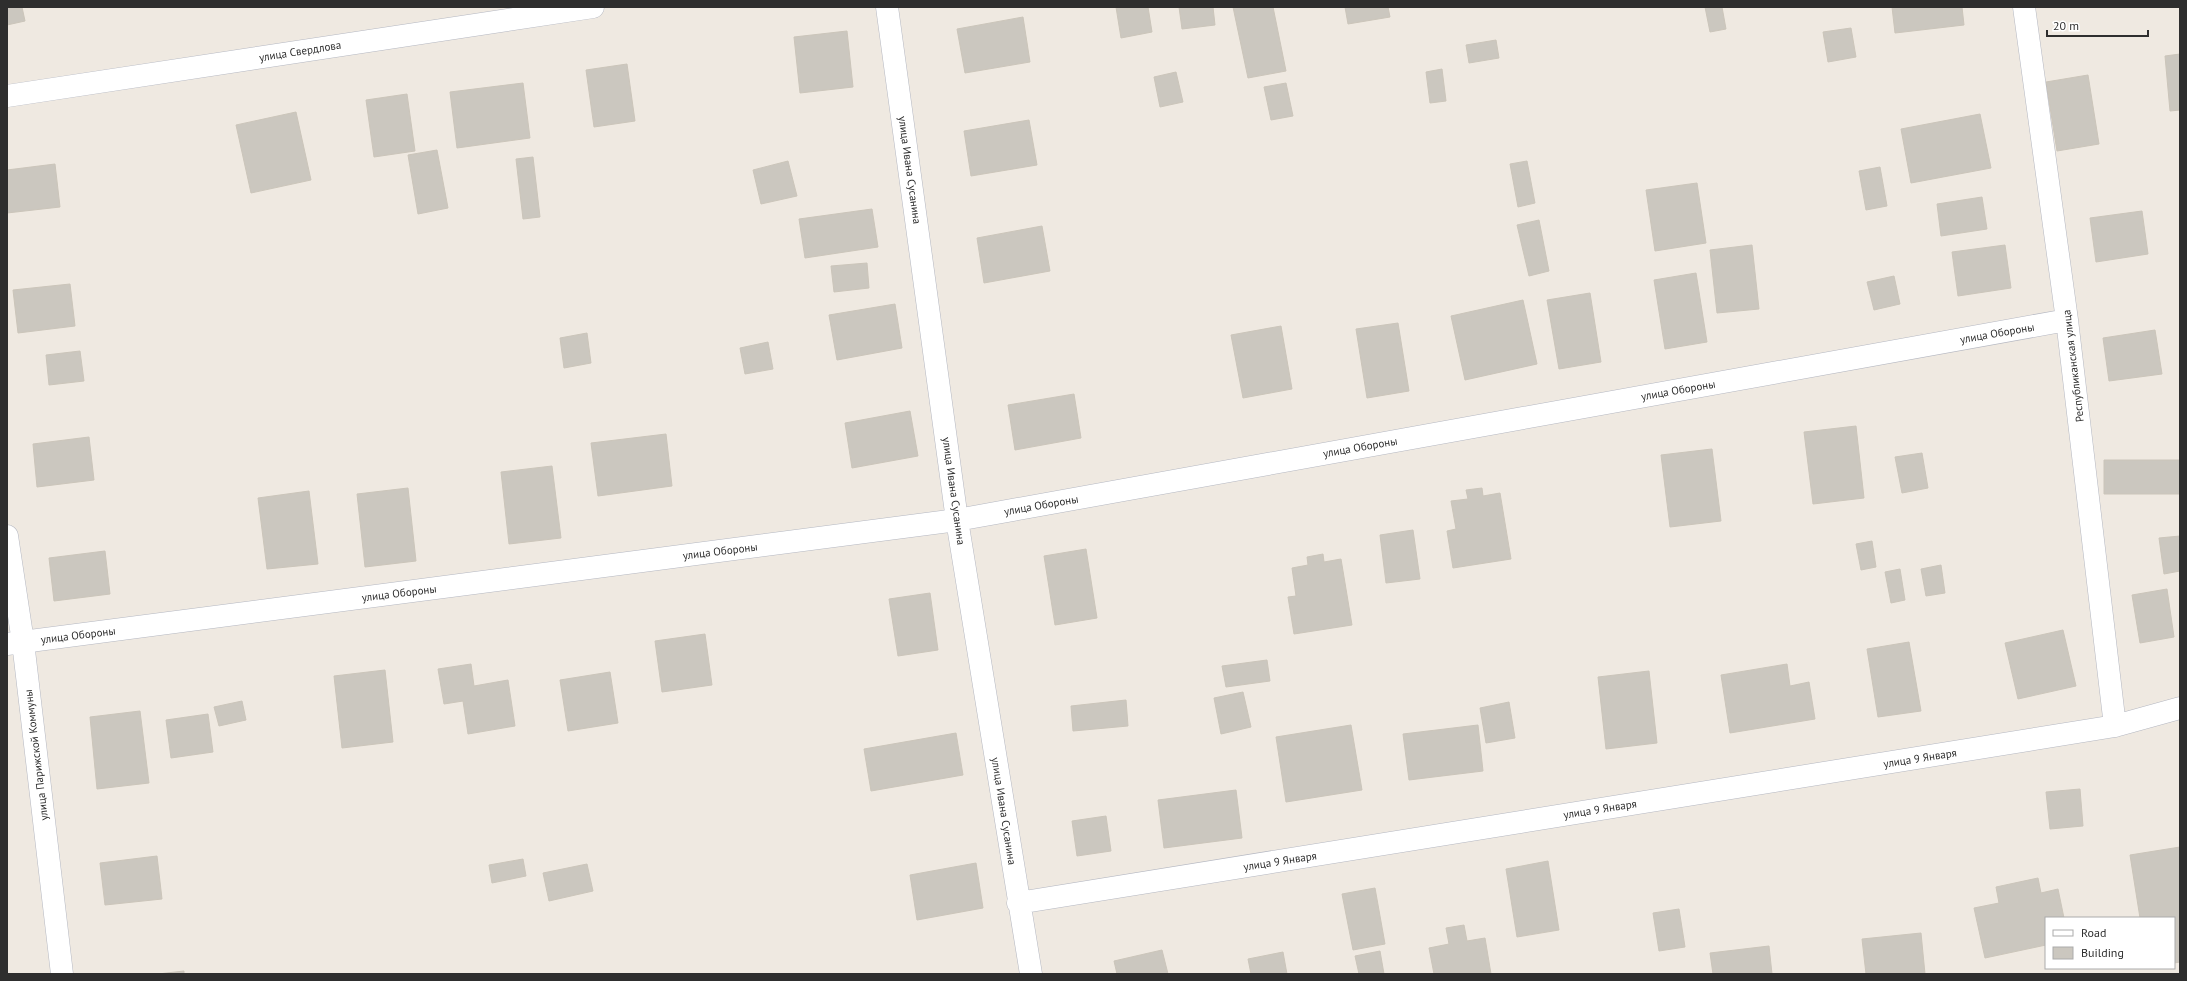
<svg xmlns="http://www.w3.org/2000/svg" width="2187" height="981" font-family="'PT Sans',sans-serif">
  <rect width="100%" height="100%" fill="#efe9e1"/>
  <path fill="#cbc7bf" stroke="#cbc5ba" d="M7 7H22L25 21 7 25Z
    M1116 7H1148L1152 32 1121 38Z
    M1179 7H1213L1215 25 1182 29Z
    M1233 7H1273L1286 71 1248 78Z
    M1345 7H1388L1390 17 1348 24Z
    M1705 7H1722L1726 29 1710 32Z
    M1892 7H1962L1964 25 1895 33Z
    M1023 17 1030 62 965 73 957 29Z
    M1851 28 1856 57 1828 62 1823 32Z
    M847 31 853 87 800 93 794 37Z
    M1496 40 1499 58 1469 63 1466 45Z
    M2180 54V110L2170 111 2165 56Z
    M627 64 635 121 594 127 586 70Z
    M1442 69 1446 101 1430 103 1426 72Z
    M1176 72 1183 102 1160 107 1154 77Z
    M2088 75 2099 144 2057 151 2046 82Z
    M523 83 530 138 457 148 450 92Z
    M1286 83 1293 116 1271 120 1264 87Z
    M407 94 415 151 374 157 366 100Z
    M296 112 311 180 251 193 236 125Z
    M1980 114 1991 168 1911 183 1901 129Z
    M1029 120 1037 165 971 176 964 131Z
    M437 150 448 208 418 214 408 155Z
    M533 157 540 217 523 219 516 159Z
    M788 161 797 196 761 204 753 170Z
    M1527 161 1535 203 1518 207 1510 164Z
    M55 164 60 207 7 213V170Z
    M1880 167 1887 206 1866 210 1859 171Z
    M1697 183 1706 243 1655 251 1646 190Z
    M1982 197 1987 229 1941 236 1937 204Z
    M872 209 878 247 805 258 799 219Z
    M2142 211 2148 254 2096 262 2090 218Z
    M1539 220 1549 271 1529 276 1517 225Z
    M1042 226 1050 271 984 283 977 238Z
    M1752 245 1759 309 1717 313 1710 250Z
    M2005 245 2011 288 1958 296 1952 252Z
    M867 263 869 288 834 292 831 266Z
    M1696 273 1707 342 1665 349 1654 280Z
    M1894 276 1900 304 1874 310 1867 282Z
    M70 284 75 326 18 333 13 290Z
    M1590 293 1601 362 1559 369 1547 300Z
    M1523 300 1537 364 1465 380 1451 316Z
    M895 304 902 348 837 360 829 315Z
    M1398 323 1409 391 1367 398 1356 329Z
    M1281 326 1292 389 1243 398 1231 335Z
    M2155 330 2162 374 2109 381 2103 338Z
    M587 333 591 363 564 368 560 338Z
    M768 342 773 369 745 374 740 348Z
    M80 351 84 381 49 385 46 355Z
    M1074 394 1081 438 1015 450 1008 405Z
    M910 411 918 456 852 468 845 423Z
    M1856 426 1864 498 1813 504 1804 432Z
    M666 434 672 486 598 496 591 443Z
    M89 437 94 480 37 487 33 444Z
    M1712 449 1721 521 1670 527 1661 455Z
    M1922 453 1928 488 1902 493 1895 457Z
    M2104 460H2180V494H2104Z
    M552 466 561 538 509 544 501 472Z
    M408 488 416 561 365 567 357 494Z
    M1482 488 1483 496 1500 493 1511 559 1453 568 1447 531 1456 529 1451 501 1468 499 1466 490Z
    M309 491 318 564 267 569 258 498Z
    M1413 530 1420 579 1386 583 1380 535Z
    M2180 536V571L2164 574 2159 538Z
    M1872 541 1876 567 1861 570 1856 544Z
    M1086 549 1097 618 1055 625 1044 556Z
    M105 551 110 594 54 601 49 558Z
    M1323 554 1324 562 1341 559 1352 625 1294 634 1288 597 1296 596 1292 568 1308 565 1307 557Z
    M1941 565 1945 593 1926 596 1921 569Z
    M1900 569 1905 600 1891 603 1885 572Z
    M2167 589 2174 637 2140 643 2132 595Z
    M930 593 938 650 898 656 889 599Z
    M2063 630 2076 686 2018 699 2005 643Z
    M705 634 712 685 662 692 655 641Z
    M1909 642 1921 711 1878 717 1867 649Z
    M1267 660 1270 681 1226 687 1222 666Z
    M471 664 474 686 508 680 515 726 468 734 463 701 444 704 438 669Z
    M1787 664 1790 686 1809 682 1815 719 1730 733 1721 675Z
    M385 670 393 742 342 748 334 676Z
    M1649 671 1657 743 1606 749 1598 677Z
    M610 672 618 723 568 731 560 680Z
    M1243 692 1251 727 1221 734 1214 698Z
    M1126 700 1128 726 1073 731 1071 706Z
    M242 701 246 720 219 726 214 707Z
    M1509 702 1515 738 1486 743 1480 708Z
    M140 711 149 783 97 789 90 717Z
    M208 714 213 752 171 758 166 720Z
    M1351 725 1362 790 1286 802 1276 737Z
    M1478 725 1483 771 1409 780 1403 734Z
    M956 733 963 775 871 791 864 749Z
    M2080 789 2083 826 2050 829 2046 792Z
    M1236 790 1242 838 1164 848 1158 800Z
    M1106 816 1111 851 1077 856 1072 821Z
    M2180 847V962L2174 963V918H2140L2130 855Z
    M157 856 162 899 105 905 100 863Z
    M523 859 526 876 492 883 489 865Z
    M1548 861 1559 930 1517 937 1506 869Z
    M976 863 983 908 917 920 910 875Z
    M587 864 593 891 549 901 543 873Z
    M2038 878 2041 893 2058 889 2064 918H2046V945L1985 958 1974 908 1999 903 1996 887Z
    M1375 888 1385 944 1353 950 1342 894Z
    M1679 909 1685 947 1659 951 1653 913Z
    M1464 925 1467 941 1485 938 1491 974H1434L1429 948 1449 944 1446 928Z
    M1921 933 1925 974H1866L1862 939Z
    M1769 946 1772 974H1713L1710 953Z
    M1162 950 1168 974H1117L1114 961Z
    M1380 951 1384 974H1359L1355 956Z
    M1283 952 1287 974H1251L1248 959Z
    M184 971V974H158Z"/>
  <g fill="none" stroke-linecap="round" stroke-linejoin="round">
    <g stroke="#b4b7c1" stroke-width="23">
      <path id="minor" d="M887 7 957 520 1031 974
        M2024 7 2067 320 2115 726
        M7 96 593 7
        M7 536 23 642 62 974
        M7 644 957 520 2067 320
        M1018 903 2115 726 2180 708"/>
    </g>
    <use href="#minor" stroke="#fff" stroke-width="22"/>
  </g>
  <g text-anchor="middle" stroke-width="4" stroke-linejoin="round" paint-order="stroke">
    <g font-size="11" fill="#2e2e2e" stroke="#fff">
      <text transform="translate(300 51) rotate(-9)" y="4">улица Свердлова</text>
      <text transform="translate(910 170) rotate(82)" y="4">улица Ивана Сусанина</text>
      <text transform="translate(1997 333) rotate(-10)" y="4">улица Обороны</text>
      <text transform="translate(2073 366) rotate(-97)" y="4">Республиканская улица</text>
      <text transform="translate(1678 390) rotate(-10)" y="4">улица Обороны</text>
      <text transform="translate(1360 447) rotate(-10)" y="4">улица Обороны</text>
      <text transform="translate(954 491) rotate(82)" y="4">улица Ивана Сусанина</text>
      <text transform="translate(1041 505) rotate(-10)" y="4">улица Обороны</text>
      <text transform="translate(720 551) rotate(-7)" y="4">улица Обороны</text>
      <text transform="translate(399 593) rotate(-7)" y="4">улица Обороны</text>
      <text transform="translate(78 635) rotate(-7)" y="4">улица Обороны</text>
      <text transform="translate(36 755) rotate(-97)" y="4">улица Парижской Коммуны</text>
      <text transform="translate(1920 758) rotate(-9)" y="4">улица 9 Января</text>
      <text transform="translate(1600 809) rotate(-9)" y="4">улица 9 Января</text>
      <text transform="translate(1004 811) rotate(81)" y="4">улица Ивана Сусанина</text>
      <text transform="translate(1280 861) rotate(-9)" y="4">улица 9 Января</text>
    </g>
  </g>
  <rect width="2187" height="981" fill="none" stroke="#2e2e2e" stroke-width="16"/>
  <rect x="2045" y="917" width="130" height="52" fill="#ffffff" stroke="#ababab"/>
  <rect x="2053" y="930" width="20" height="6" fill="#ffffff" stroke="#ababab"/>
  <text x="2081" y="937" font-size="12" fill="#2e2e2e">Road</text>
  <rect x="2053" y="947" width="20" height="12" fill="#cbc7bf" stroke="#ababab"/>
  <text x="2081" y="957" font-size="12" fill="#2e2e2e">Building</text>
  <path d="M2047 30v6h101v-6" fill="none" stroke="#2e2e2e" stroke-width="2"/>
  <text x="2053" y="30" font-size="12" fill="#2e2e2e" stroke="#ffffff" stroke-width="3" paint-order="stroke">20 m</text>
</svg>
